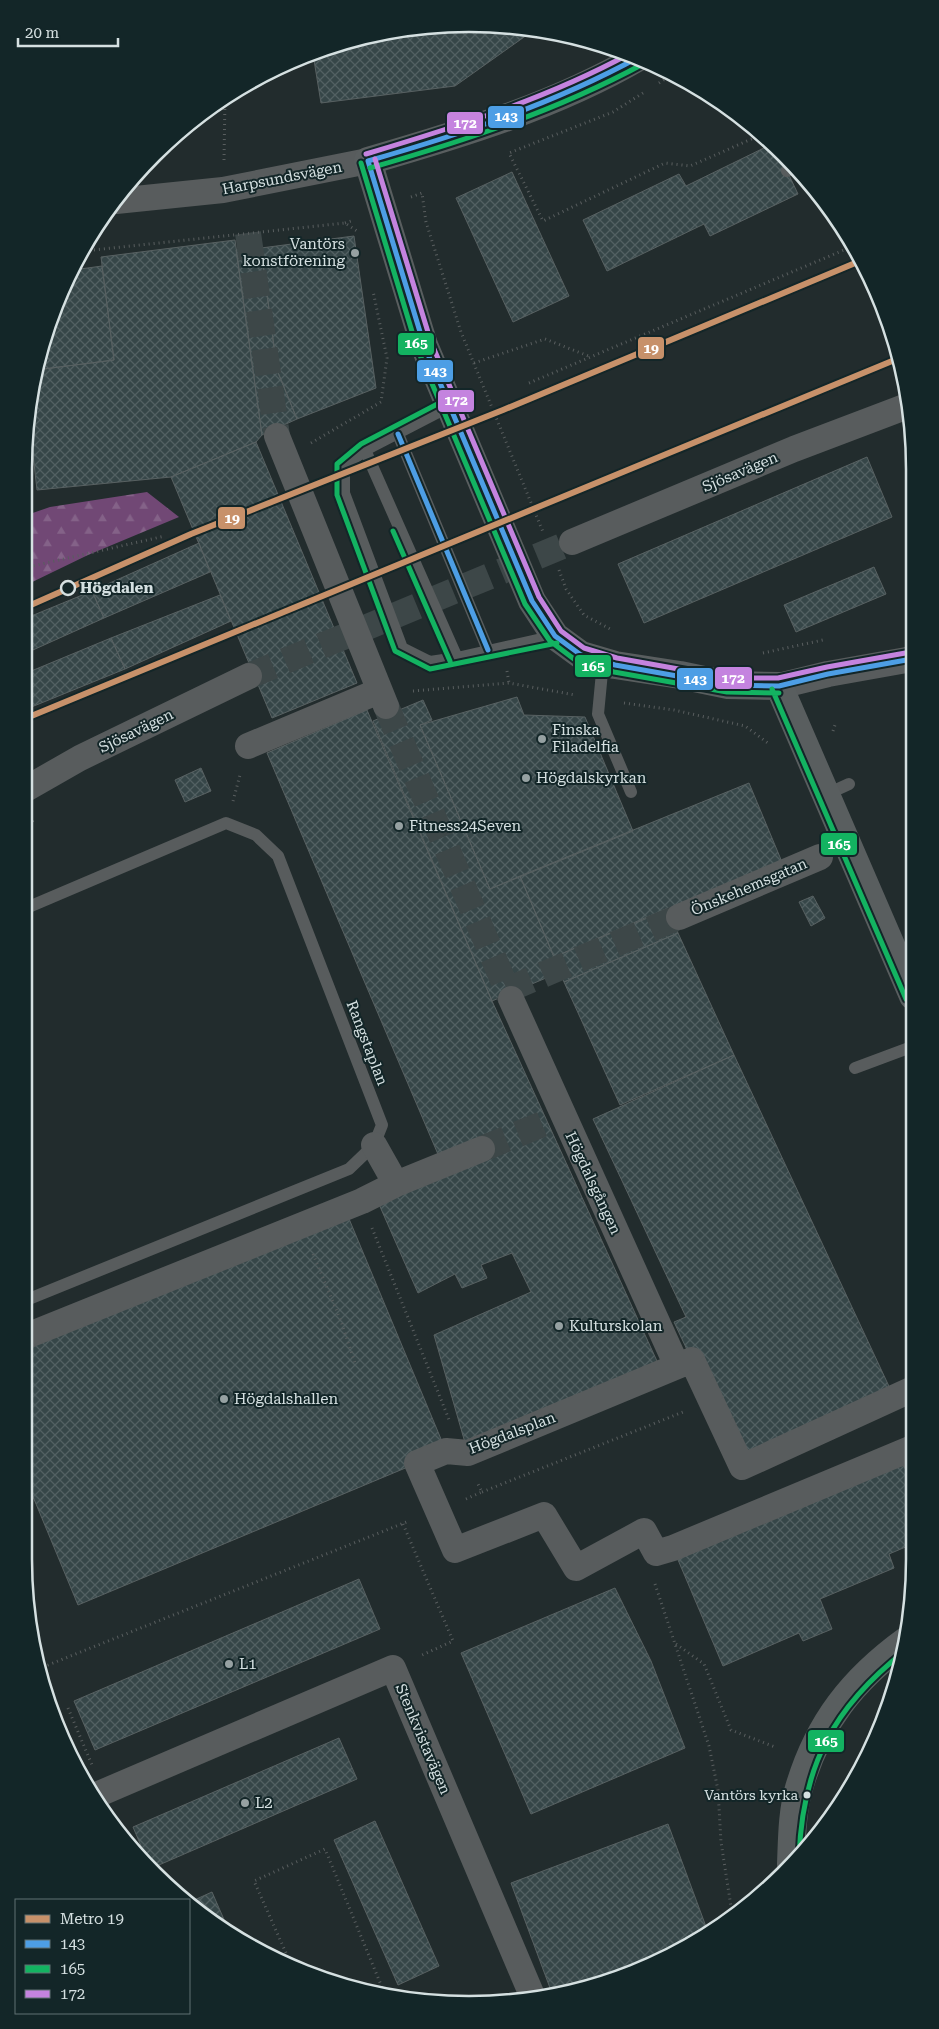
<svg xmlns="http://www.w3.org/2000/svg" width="939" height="2029" font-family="'Roboto Serif',serif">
  <defs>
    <pattern id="forest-firs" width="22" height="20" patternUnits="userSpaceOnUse" patternTransform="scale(1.25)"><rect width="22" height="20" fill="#714875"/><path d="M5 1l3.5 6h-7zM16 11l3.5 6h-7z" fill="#846288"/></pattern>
    <pattern id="building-cross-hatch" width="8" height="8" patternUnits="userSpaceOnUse" patternTransform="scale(1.25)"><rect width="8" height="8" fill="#364648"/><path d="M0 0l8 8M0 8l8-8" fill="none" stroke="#526062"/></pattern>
  </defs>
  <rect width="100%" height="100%" fill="#222c2d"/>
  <path fill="url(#forest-firs)" d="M147 492 179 517 88 555 24 586V516L50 507Z"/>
  <path fill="url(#building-cross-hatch)" stroke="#586162" d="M469 24 534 30 455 86 321 103 313 54 382 32Z
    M770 145 779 154 798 194 710 236 704 224 607 271 583 220 679 174 686 186Z
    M512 172 569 296 513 322 456 198Z
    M354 236 376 388 297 419 277 370 261 248Z
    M235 240 262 435 256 442 171 477 37 490 29 419 32 383 36 370 114 360 101 257Z
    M261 248 277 370 297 419 262 435 236 250Z
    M102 266 114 360 36 370 58 299 73 270Z
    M256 442 357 683 272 718 171 477Z
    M867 457 892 517 644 623 618 564Z
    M199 543 210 572 104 618 92 591Z
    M874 567 886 594 796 632 784 605Z
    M92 591 104 618 24 654V619Z
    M220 595 231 621 125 669 111 638Z
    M111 638 125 669 24 710V674Z
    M517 697 524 715 585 717 633 831 490 889 420 725Z
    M423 700 432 720 420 725 490 889 520 876 554 957 668 908 678 933 564 982 560 972 492 1001 373 721Z
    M367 710 492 1001 662 1372 468 1453 434 1335 531 1292 512 1253 481 1265 487 1278 462 1288 455 1274 418 1293 378 1202 446 1173 267 753Z
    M201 768 211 791 185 802 175 780Z
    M749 783 782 862 554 957 520 876Z
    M813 896 825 918 811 926 799 902Z
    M678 933 734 1055 620 1105 564 982Z
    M734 1055 894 1397 742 1467 674 1322 686 1317 593 1119Z
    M347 1214 446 1451 78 1605 24 1475V1347Z
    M915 1461V1543L889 1554 894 1568 820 1599 832 1629 803 1641 799 1633 723 1666 673 1548Z
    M359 1579 380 1629 95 1750 74 1701Z
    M615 1588 651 1661 685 1748 531 1814 461 1653Z
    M339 1738 357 1779 152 1868 150 1867 133 1827Z
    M375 1821 439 1966 398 1985 334 1840Z
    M668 1824 708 1932 692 1946 618 1979 553 1996 511 1883Z
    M212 1892 229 1931 192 1901Z"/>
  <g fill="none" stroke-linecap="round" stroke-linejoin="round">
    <path stroke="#3d4748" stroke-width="26" stroke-dasharray="26 13" stroke-linecap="butt" d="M248 233 277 436
      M249 676 572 542
      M386 706 511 999
      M507 990 679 917
      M482 1149 562 1116"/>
    <path stroke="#595e5f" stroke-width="3" stroke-dasharray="1 4" stroke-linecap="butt" d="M659 83 671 75
      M643 93 613 112 509 153 543 221 665 163 690 166 754 138
      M224 160 225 97
      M411 197 422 193 426 222 461 332 543 532
      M345 223 354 220
      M84 251 345 223 357 231
      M474 363 545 339 591 357
      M529 383 851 247
      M311 443 381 402 387 358 373 291
      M24 568 165 536
      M559 570 566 589 584 615 612 630
      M763 653 823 640
      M507 671 509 683
      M413 691 509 683 575 695
      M624 703 674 710 745 726 769 744
      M833 731 836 722
      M233 801 240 775
      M24 826 34 820
      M372 1228 450 1422
      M313 1254 341 1321 355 1363
      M482 1492 683 1412
      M466 1499 482 1492 477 1482
      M403 1524 453 1641 420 1656
      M655 1584 709 1746 718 1790 721 1842 732 1913
      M676 1644 704 1664 731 1730 775 1747
      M43 1667 409 1521
      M46 1696 54 1693
      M68 1708 92 1765
      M116 1818 131 1849
      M290 1962 254 1881 325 1849 386 1997"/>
    <path stroke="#585c5d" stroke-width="12" d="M787 171 793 168
      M450 406 365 450 344 466V493L402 648 430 662 457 658 555 636
      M398 434 488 650
      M365 450 457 658
      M603 662 598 714 631 792
      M825 795 849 784
      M855 1068 914 1046
      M24 1301 349 1169 374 1145 382 1125 278 856 256 835 226 823 24 909"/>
    <path stroke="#585c5d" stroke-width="26" d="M116 201 223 190 368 161
      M277 436 386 706
      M572 542 794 449 910 405
      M779 686 828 674 912 659
      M248 746 379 691
      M24 790 80 758 249 676
      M679 917 820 857
      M511 999 677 1366
      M374 1145 396 1184
      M24 1337 362 1201 396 1184 482 1149
      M915 1388 742 1467 692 1360 468 1453 446 1451 417 1463 455 1550 544 1515 576 1568 644 1531 656 1553 673 1548 910 1449 915 1461
      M94 1796 393 1668 534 2000"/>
    <path stroke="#595e5f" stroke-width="28" d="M639 57C555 106 461 134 368 161L424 345 532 601 555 636 581 655 615 665 680 675 728 685 779 686 913 996
      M791 1864C792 1839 792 1812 799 1788 818 1723 853 1679 907 1640"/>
    <g stroke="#132628" stroke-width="9">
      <path id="bus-1" d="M368 161 424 345 532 601 555 636 581 655 615 665 728 685 779 686 828 674 912 659
        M368 161C462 134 553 104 639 57
        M398 434 488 650"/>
    </g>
    <g stroke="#132628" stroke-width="9">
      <path id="bus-2" d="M361 163 417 348 525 604 550 641 578 662 614 672 727 692 779 693
        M370 168C464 141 556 111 643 64
        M447 399 361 444 337 464V495L395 651 430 669 557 643
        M393 531 450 661
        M772 689 906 999
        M799 1858C802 1767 833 1707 905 1651"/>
    </g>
    <g stroke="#132628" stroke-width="9">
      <path id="bus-3" d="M366 154C456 127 546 99 629 54
        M375 159 431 342 539 597 561 631 584 648 617 658 729 678H778L827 667 911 652"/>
    </g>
    <use href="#bus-1" stroke="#4d9ee5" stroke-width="5"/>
    <use href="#bus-2" stroke="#13b361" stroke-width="5"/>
    <use href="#bus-3" stroke="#c483df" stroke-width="5"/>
    <g stroke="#132628" stroke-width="10">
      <path id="metro-1" d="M24 608 191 534 503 410 860 261
        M24 719 897 359"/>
    </g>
    <use href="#metro-1" stroke="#c7916a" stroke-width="6"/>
  </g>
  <g fill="#96a1a2" stroke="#132628" stroke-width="2">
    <circle cx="355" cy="253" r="5"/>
    <circle cx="542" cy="739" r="5"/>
    <circle cx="526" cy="778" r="5"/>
    <circle cx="399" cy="826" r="5"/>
    <circle cx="559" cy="1326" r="5"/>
    <circle cx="224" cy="1399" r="5"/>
    <circle cx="229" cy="1664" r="5"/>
    <circle cx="245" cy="1803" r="5"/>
  </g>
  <circle fill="#132628" stroke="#d5e0e1" stroke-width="2.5" cx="68" cy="588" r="7"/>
  <circle fill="#d5e0e1" stroke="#132628" stroke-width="2" cx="807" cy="1795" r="4.5"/>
  <g text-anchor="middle" stroke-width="4" stroke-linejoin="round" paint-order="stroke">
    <g font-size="14" fill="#d5e0e1" stroke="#132628" text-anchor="end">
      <text x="798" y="1800">Vantörs kyrka</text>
    </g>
    <g font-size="15" fill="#d5e0e1" stroke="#132628">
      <text transform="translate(282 178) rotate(-11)" y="5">Harpsundsvägen</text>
      <text transform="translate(740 472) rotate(-23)" y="5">Sjösavägen</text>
      <text transform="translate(136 731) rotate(-26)" y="5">Sjösavägen</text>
      <text transform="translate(749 887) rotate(-23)" y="5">Önskehemsgatan</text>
      <text transform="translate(367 1043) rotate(69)" y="5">Rangstaplan</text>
      <text transform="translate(593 1183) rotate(65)" y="5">Högdalsgången</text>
      <text transform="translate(512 1433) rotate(-21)" y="5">Högdalsplan</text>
      <text transform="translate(423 1739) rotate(67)" y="5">Stenkvistavägen</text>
    </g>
    <g font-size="15" fill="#d5e0e1" stroke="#132628" text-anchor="start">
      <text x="345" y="249" text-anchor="end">Vantörs<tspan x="345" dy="17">konstförening</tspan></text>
      <text x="552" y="735">Finska<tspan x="552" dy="17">Filadelfia</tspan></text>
      <text x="536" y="783">Högdalskyrkan</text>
      <text x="409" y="831">Fitness24Seven</text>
      <text x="569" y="1331">Kulturskolan</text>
      <text x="234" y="1404">Högdalshallen</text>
      <text x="239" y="1669">L1</text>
      <text x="255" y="1808">L2</text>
    </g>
    <g font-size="15" font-weight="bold" fill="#d5e0e1" stroke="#132628" text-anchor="start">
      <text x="80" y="593">Högdalen</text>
    </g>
  </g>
  <path d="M0 0H939V2029H0ZM469 32H469A437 437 0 0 1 906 469V1559A437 437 0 0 1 469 1996H469A437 437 0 0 1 32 1559V469A437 437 0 0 1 469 32Z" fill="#132628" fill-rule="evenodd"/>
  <path fill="none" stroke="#d5e0e1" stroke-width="2.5" d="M469 32H469A437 437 0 0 1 906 469V1559A437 437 0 0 1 469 1996H469A437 437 0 0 1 32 1559V469A437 437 0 0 1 469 32Z"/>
  <g stroke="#132628" stroke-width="2">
    <rect x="487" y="105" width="38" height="24" rx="5" fill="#4d9ee5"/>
    <rect x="446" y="111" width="38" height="24" rx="5" fill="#c483df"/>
    <rect x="397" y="332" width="38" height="24" rx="5" fill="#13b361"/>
    <rect x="637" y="336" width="28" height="24" rx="5" fill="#c7916a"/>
    <rect x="416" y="359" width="38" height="24" rx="5" fill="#4d9ee5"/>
    <rect x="437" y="389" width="38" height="24" rx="5" fill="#c483df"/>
    <rect x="217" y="506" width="29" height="24" rx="5" fill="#c7916a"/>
    <rect x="574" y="654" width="38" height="24" rx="5" fill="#13b361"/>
    <rect x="714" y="666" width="39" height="24" rx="5" fill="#c483df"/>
    <rect x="676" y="667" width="38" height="24" rx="5" fill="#4d9ee5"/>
    <rect x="820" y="832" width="38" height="24" rx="5" fill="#13b361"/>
    <rect x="807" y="1729" width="38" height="24" rx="5" fill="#13b361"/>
  </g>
  <g font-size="14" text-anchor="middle" font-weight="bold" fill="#fff">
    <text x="506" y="121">143</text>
    <text x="465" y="128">172</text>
    <text x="416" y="348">165</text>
    <text x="651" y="353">19</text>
    <text x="435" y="376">143</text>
    <text x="456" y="405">172</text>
    <text x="232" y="523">19</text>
    <text x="593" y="671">165</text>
    <text x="733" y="683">172</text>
    <text x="695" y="684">143</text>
    <text x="839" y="849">165</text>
    <text x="826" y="1746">165</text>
  </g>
  <rect x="15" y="1899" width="175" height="115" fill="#132628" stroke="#617072"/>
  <rect x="25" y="1915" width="25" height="8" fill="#c7916a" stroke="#617072"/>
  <text x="60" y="1924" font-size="15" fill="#d5e0e1">Metro 19</text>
  <rect x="25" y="1940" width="25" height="8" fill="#4d9ee5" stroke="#617072"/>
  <text x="60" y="1949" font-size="15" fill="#d5e0e1">143</text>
  <rect x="25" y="1965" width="25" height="8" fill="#13b361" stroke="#617072"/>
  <text x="60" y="1974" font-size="15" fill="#d5e0e1">165</text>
  <rect x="25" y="1990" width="25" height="8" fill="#c483df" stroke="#617072"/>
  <text x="60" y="1999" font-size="15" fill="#d5e0e1">172</text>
  <path d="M18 38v8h100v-8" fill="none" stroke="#d5e0e1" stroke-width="2.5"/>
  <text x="25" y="38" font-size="15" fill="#d5e0e1" stroke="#132628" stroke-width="4" paint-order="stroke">20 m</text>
</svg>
